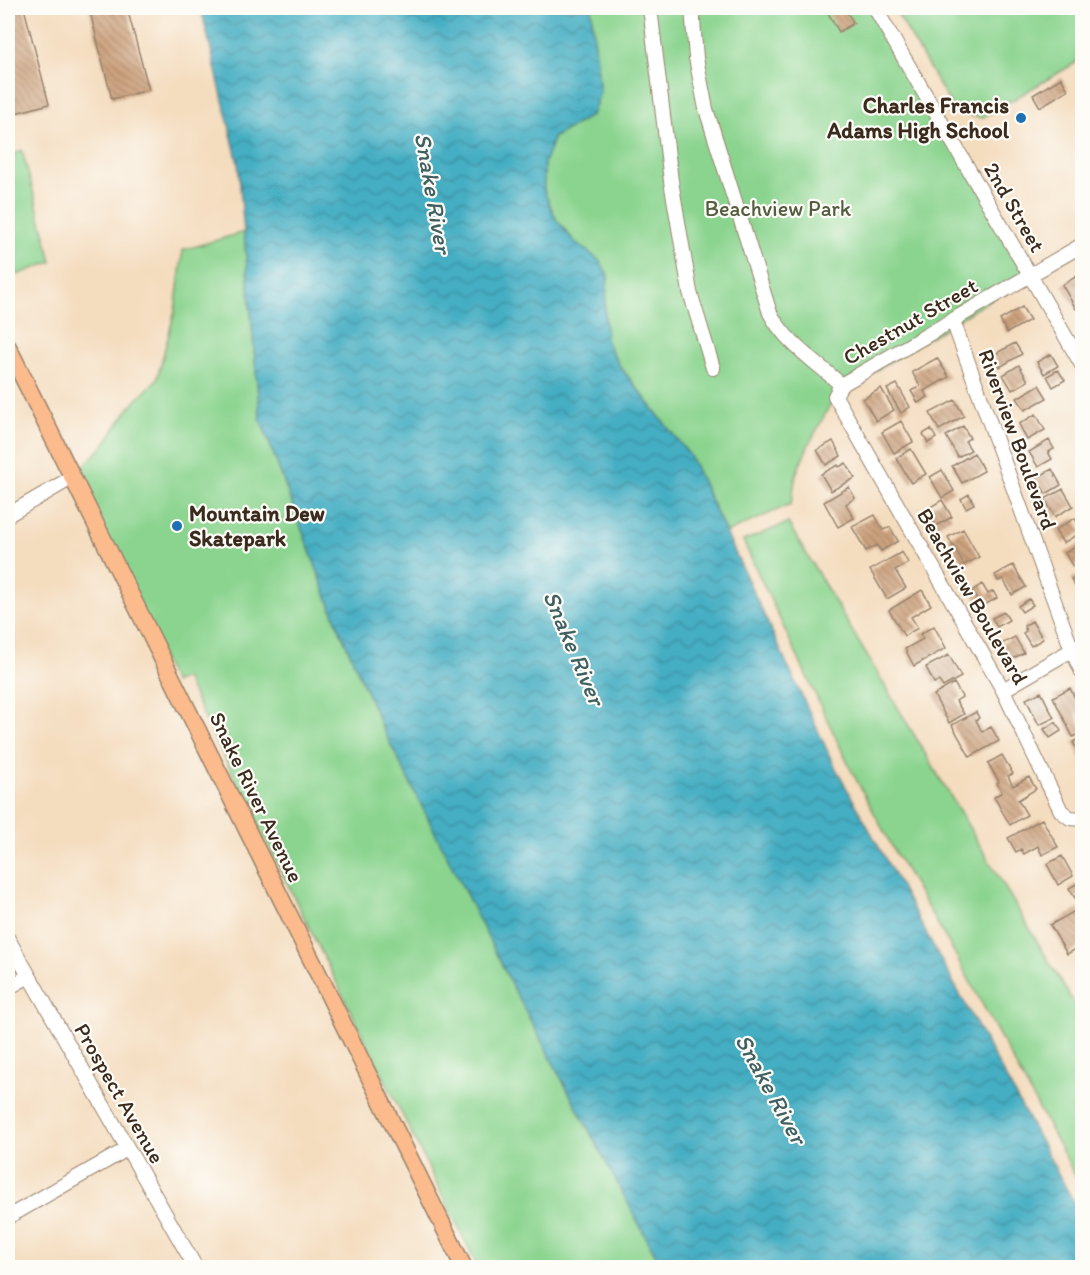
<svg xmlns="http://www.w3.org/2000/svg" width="1090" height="1275" font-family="Itim,sans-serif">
  <defs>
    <pattern id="water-waves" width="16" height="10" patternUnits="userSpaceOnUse" patternTransform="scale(1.5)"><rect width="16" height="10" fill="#44aec3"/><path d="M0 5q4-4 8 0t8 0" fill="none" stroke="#3a8e9e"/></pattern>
    <pattern id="building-back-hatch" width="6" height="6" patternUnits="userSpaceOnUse" patternTransform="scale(1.5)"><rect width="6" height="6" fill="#cda37f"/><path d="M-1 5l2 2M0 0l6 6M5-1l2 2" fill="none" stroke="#a88567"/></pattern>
  </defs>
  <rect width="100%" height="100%" fill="#fdfcf7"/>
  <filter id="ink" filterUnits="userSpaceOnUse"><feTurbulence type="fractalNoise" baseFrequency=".0167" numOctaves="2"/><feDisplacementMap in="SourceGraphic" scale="12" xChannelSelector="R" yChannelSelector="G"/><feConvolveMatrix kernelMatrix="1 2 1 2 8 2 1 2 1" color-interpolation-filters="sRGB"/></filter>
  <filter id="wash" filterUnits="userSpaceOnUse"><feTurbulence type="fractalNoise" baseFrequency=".008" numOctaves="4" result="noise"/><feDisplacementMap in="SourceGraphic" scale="24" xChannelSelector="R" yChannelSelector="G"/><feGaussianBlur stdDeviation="1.35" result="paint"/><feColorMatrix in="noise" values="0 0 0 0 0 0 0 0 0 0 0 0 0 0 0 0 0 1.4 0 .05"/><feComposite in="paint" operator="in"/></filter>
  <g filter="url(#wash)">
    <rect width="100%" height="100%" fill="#f4dcbe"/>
    <path fill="#8bd48f" stroke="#637f56" stroke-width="1.5" d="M591 8H875L1030 275 835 396 809 444 796 474 791 504 726 533 690 456 619 365 606 340 605 307 608 276 600 261 574 241 556 219 544 191V163L554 137 592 115 600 92Z
      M894 8H1082V59L982 118 955 112Z
      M22 150 52 262 8 278V157Z
      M244 232 260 418 337 623 380 723 517 995 662 1267H478L185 678 174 683 73 477 104 445 130 407 157 379 175 311 183 250Z
      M788 523 1082 1017V1188L954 952 896 854 850 768 743 541Z"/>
    <path fill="url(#water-waves)" stroke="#406c70" stroke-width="1.5" d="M201 8H591L600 92 592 115 554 137 544 163V191L556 219 574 241 600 261 608 276 605 307 606 340 619 365 690 456 834 765 1082 1217V1267H662L517 995 380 723 337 623 260 418 238 163Z"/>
    <g id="blocks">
      <path fill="url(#building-back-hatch)" d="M8 8H24L49 104 16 113 8 81Z
        M89 8H127L149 90 112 99Z
        M837 8H844L854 23 839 32 828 13Z
        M1061 78 1068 90 1040 107 1033 95Z
        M1082 273V305L1076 309 1062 285Z
        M1022 307 1030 320 1007 333 1000 320Z
        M1015 343 1022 354 1000 367 993 355Z
        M1051 354 1058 366 1044 374 1037 362Z
        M937 358 949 377 924 391 928 397 918 403 911 391 920 386 912 372Z
        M1019 365 1028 381 1012 390 1003 375Z
        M1058 370 1065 380 1053 387 1047 376Z
        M897 384 910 407 901 413 887 389Z
        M1039 385 1047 398 1025 410 1017 398Z
        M881 388 894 410 876 421 863 399Z
        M955 400 964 416 939 430 930 413Z
        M1036 414 1045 430 1027 440 1019 424Z
        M901 421 913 442 894 453 882 432Z
        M963 426 970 438 965 441 971 450 958 457 946 436Z
        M931 429 936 438 928 443 923 434Z
        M1049 440 1054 449 1048 452 1052 459 1038 467 1029 452Z
        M833 441 841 456 826 465 817 450Z
        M911 449 926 474 911 483 896 458Z
        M974 453 984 471 962 483 952 466Z
        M846 463 855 478 831 491 821 474 838 465 839 467Z
        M1052 469 1061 485 1046 494 1036 478Z
        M942 470 954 491 942 498 930 477Z
        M849 487 855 498 846 504 854 518 838 527 824 502Z
        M1063 489 1073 506 1055 517 1045 499Z
        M969 494 974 504 966 508 961 499Z
        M942 500 952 517 936 526 927 509Z
        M875 515 883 530 890 527 898 541 881 551 877 545 866 551 852 527Z
        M1075 518 1082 532 1063 543 1055 530Z
        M963 529 979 557 964 565 948 537Z
        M1082 543V561L1073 567 1065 553Z
        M902 552 908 563 895 570 906 588 887 599 870 570Z
        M1013 565 1026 587 1012 595 1003 579 998 581 995 575Z
        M1082 573V591L1079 593 1071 579Z
        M982 584 988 594 993 591 997 598 981 607 972 591Z
        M922 590 931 605 911 617 918 628 904 636 889 610Z
        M1029 599 1033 605 1022 612 1018 606Z
        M1004 612 1009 620 997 627 992 618Z
        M1032 621 1043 639 1031 646 1023 633 1026 631 1024 626Z
        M934 626 946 648 914 666 905 649 923 639 920 634Z
        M1015 637 1024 653 1010 660 1001 644Z
        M949 655 961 677 943 687 939 681 934 683 926 667Z
        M954 683 962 697 956 701 964 714 949 723 934 695Z
        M1070 688 1081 711 1076 714 1082 728V732L1073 737 1053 697Z
        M1041 692 1054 718 1039 725 1026 699Z
        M976 712 979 718 976 720 982 732 991 727 999 741 970 757 952 725Z
        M1056 722 1061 731 1050 738 1044 729Z
        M1082 737V760L1073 742Z
        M1002 755 1013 774 1008 776 1013 786 1029 777 1036 789 1018 800 1027 815 1010 825 994 797 1002 792 997 783 999 782 988 763Z
        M1042 819 1058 847 1042 855 1038 846 1024 854 1021 849 1016 852 1008 838Z
        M1062 856 1073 876 1058 885 1047 864Z
        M1080 882 1082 887V895L1075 898 1069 888Z
        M1082 907V946L1067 954 1050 925Z"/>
    </g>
  </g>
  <g filter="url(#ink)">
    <use href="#blocks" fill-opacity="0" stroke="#98836e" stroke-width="1.5"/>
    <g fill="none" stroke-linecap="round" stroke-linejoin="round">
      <g stroke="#98836e" stroke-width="16">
        <path id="minor" d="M650 8 671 181 690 292 713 368
          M692 8 696 58 706 109 770 313C789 347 814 359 841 385L1082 245
          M875 8 1082 365
          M953 321 1072 650 1082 672
          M841 385 835 396 1003 690 1061 811 1070 818 1082 819
          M8 515 73 477
          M1003 690 1082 644
          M8 939 196 1268
          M8 988 29 976
          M8 1217 127 1149"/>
      </g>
      <g stroke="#98836e" stroke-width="19">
        <path id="major" d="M8 347 464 1268"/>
      </g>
      <use href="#minor" stroke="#fff" stroke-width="14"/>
      <use href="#major" stroke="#fbbb8c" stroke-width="16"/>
    </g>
  </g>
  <g fill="#1f6fb2" stroke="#fdfcf7" stroke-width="2">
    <circle cx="1021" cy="118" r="6"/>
    <circle cx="177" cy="526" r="6"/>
  </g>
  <g text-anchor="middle" stroke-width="4.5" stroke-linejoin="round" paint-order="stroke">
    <g font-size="22" font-weight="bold" fill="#3b2a1e" stroke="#fdfcf7" text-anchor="end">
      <text x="1009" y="113">Charles Francis<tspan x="1009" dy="25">Adams High School</tspan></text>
      <text x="189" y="521" text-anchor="start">Mountain Dew<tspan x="189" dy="25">Skatepark</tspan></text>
    </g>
    <g font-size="22" fill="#3b2a1e" stroke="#fdfcf7">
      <text transform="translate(1015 207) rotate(60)" y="8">2nd Street</text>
      <text transform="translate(910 321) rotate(-30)" y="8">Chestnut Street</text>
      <text transform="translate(1018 439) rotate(70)" y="8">Riverview Boulevard</text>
      <text transform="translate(973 596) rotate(60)" y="8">Beachview Boulevard</text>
      <text transform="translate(257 797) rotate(64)" y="8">Snake River Avenue</text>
      <text transform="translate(120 1093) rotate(60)" y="8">Prospect Avenue</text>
    </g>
    <g font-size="22" fill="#535d40" stroke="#fdfcf7">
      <text x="778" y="216">Beachview Park</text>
    </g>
    <g font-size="24" font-style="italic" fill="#3f5f60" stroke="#fdfcf7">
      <text transform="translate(433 193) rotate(80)" y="8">Snake River</text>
      <text transform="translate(574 648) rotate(67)" y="8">Snake River</text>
      <text transform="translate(771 1089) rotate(61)" y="8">Snake River</text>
    </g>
  </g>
  <rect width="1090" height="1275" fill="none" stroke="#fdfcf7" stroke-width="30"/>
</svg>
